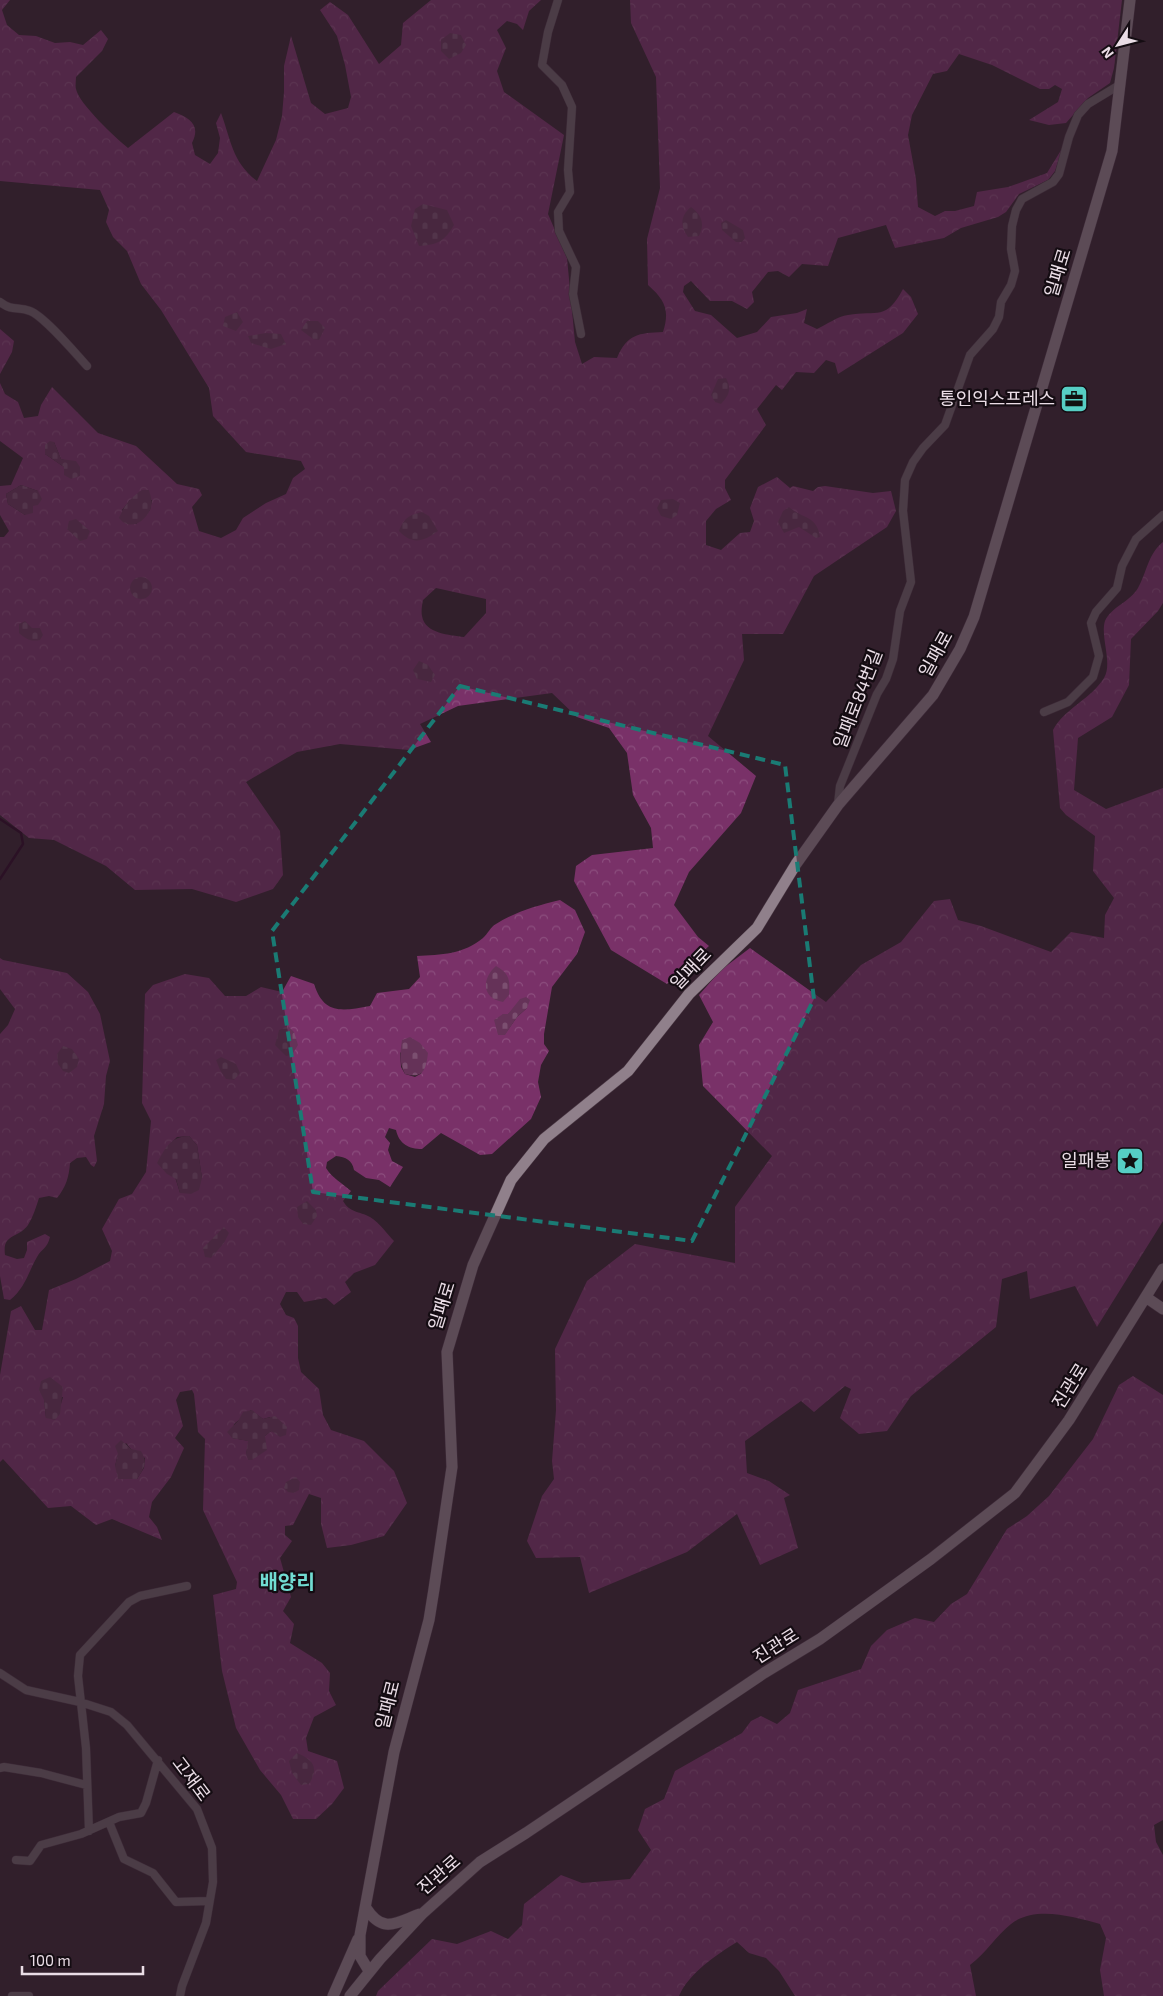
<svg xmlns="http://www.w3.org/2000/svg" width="1163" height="1996" font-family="'Exo 2','Noto Sans KR',sans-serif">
  <defs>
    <pattern id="forest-crowns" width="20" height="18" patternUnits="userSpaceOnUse" patternTransform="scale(1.25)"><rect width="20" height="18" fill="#793168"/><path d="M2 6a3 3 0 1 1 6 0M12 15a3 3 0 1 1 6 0" fill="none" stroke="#8c4e7e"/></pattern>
    <pattern id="cemetery-stones" width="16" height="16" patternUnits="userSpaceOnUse" patternTransform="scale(1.25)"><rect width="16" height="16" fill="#653258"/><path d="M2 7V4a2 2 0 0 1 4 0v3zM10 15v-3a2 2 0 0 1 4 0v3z" fill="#7b4f70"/></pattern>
  </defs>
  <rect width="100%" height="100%" fill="#321f2c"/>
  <path fill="url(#forest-crowns)" fill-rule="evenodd" d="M0 0H10L2 10 7 25 19 35 36 36 55 43 70 42 83 45 101 30 108 39 102 51 76 77C76 81 75 86 76 89 79 104 116 138 128 148L174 112C190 118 201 125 192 143L195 155 210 164 218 153 220 138 216 123 221 113C231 140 232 162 257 181L276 140 282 116 284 92V66L291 36 311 103 325 114 348 108 351 97 345 65 337 36 320 10 330 2 348 15 379 64 401 45 403 23 431 0H541L529 11 523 30 517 24 507 21 497 30 506 48 497 71 504 92 564 135 548 214 567 258 575 342 582 364 594 357 617 358C627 334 639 333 663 332 670 310 665 300 648 285L647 239 660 188 656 77 631 23 630 0H1122L1114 68 1110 83 1088 98 1066 123 1049 125 1029 120 1058 102 1062 89 1055 85 1049 89H1040L992 65 959 54 947 71 933 74 912 115 908 135 916 179 918 207 935 216 945 211H955L974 206 977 192 1008 187 1047 173 1063 147 1055 171 1048 180 1019 194 1006 212 998 217 961 228 944 238 895 248 886 225 838 238 828 266 802 264 789 277 778 271 768 272 752 292 754 302 747 309 732 301H710L691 281 684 286 683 292 695 311 711 315 737 338 757 332 771 317 797 313 807 309 804 323 817 329C826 325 838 316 848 315 878 310 886 321 903 289L911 297 918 314 903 333 838 374 835 363 826 360 814 373 796 372 782 390 776 385 757 409 766 425 725 480V488L731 500 716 509 706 521V545L721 550 740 533 750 532 754 521 750 508 758 487 777 477 790 488 793 486 813 491 818 487 825 486 873 493 891 491 896 511 887 527 814 576 783 634H742L744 660 708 736 756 776 741 813 689 872 674 905 698 937 709 946 667 984 611 950 574 881 576 866 592 855 653 848 651 828 633 795 627 753 609 728 577 717 552 693 458 706 420 724 431 742 409 750 340 744 297 752 246 782 280 831 283 875 273 889 236 902 192 889 135 890 106 866 54 840 29 838 0 815V537H4L9 531 0 515V486L11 485 23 458 0 441V383L5 394 18 402 24 418 38 416 41 405 52 387 98 433 136 446 177 484 199 489 202 495 192 507 199 531 221 538 236 530 243 518 266 503 286 494 293 478 305 469 301 461 246 452 213 416 209 388 161 310 141 284 127 251 113 237 106 222 109 210 100 190 0 181ZM54 442 61 459 71 462 64 467 45 454ZM21 485 38 491 33 505 25 515 8 504 6 494ZM130 500H152L150 510 136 524 122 510ZM436 588 486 599V613L464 637C450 635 425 634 422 616 421 612 422 605 423 600Z
    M0 329 14 341 12 352 0 374Z
    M1163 542V603L1158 611 1131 639 1129 685 1112 717 1078 738 1074 790 1106 809 1163 788V1221L1097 1327 1075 1286 1030 1299 1027 1271 1002 1279 996 1327 911 1396 887 1431 859 1434 840 1418 851 1389 845 1386 814 1412 801 1401 745 1441 747 1473 769 1481 790 1495 784 1498 798 1548 760 1565 737 1514 687 1552 589 1593 580 1557 536 1558 527 1541 542 1496 554 1479 552 1461 556 1410 555 1349 587 1281 635 1244 735 1263V1207L772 1156 703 1086 699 1045 713 1022 699 995 721 970 750 948 826 1002 861 965 901 942 934 901 950 899 958 920 981 926 1051 952 1071 932 1104 938 1105 915 1114 898 1093 871 1095 836 1066 815 1060 808 1053 730C1065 708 1091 699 1104 678 1113 663 1100 637 1105 621 1111 607 1130 602 1138 588 1147 572 1148 554 1163 542Z
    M560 900 575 910 585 932 577 954 552 987 544 1034V1044L549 1051 541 1065 538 1082 541 1097 531 1119 492 1154 480 1155 441 1133 422 1149C409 1149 399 1144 396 1130L389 1128 385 1137 390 1143 388 1150 392 1161 403 1167 390 1187 379 1180 366 1178 354 1170C352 1160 346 1157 336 1156L327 1162 326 1168C332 1178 342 1183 351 1191L343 1201C350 1213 359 1211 370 1217 379 1222 387 1234 394 1241L375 1265 354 1273 345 1282 351 1292 334 1305 326 1298 304 1302 297 1292H286L280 1304 286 1315 294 1318 298 1326V1358L301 1372 319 1389 323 1415 331 1430 364 1441 394 1471 407 1503 384 1536 351 1545 327 1548 321 1524V1498L309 1494 293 1525 285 1526V1535L292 1541 280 1558 291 1597 283 1611 294 1624 290 1643 322 1663 330 1673 329 1691 336 1705 314 1717 306 1738 308 1751 337 1761 344 1788 332 1804 316 1819H293L281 1795 260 1770 236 1728 222 1671 213 1595 236 1589 237 1582 203 1510 205 1439 198 1432 194 1394 192 1390 180 1392 176 1400 183 1426 175 1438 184 1448 171 1477 152 1502 149 1517 157 1527 162 1540 112 1519 96 1525 71 1506 48 1508 3 1459 0 1462V1375L11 1311 21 1306 35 1330H42L49 1290 76 1279 110 1261 112 1251 102 1229 119 1199 132 1194 146 1172 151 1121 142 1103 145 994 153 985 185 974 209 978 225 996H246L261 987 282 992 291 976 314 984C324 1015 342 1011 370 1006L377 993 409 989 420 977 417 956C441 955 464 954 483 938 488 934 490 927 496 924 517 911 536 906 560 900ZM527 1008 517 1017 505 1034 498 1035 503 1014H508ZM400 1052 422 1073 415 1077 405 1074 401 1067ZM189 1136 197 1145 202 1178 180 1193 166 1148 177 1137ZM63 1397 61 1404 46 1418 44 1400ZM251 1410 263 1419 270 1417 277 1433 271 1431 265 1436V1442L246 1454 249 1441 232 1438 234 1424ZM126 1443 131 1449 145 1458 144 1468 137 1479 115 1466 118 1454Z
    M0 958 3 960 67 973 88 992 100 1014 110 1061 106 1076 104 1104 94 1136 97 1161 94 1167 91 1165 86 1157 77 1158 70 1163C69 1177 66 1187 57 1198L49 1196 39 1198C36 1207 33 1217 28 1225 18 1239 2 1233 5 1255L17 1259 24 1258 27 1250V1242L45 1234 50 1237C47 1249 42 1248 37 1257 28 1273 25 1288 10 1300L4 1299 0 1276V1034L8 1025 15 1009 0 989Z
    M1133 1376 1163 1395V1820L1154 1825 1156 1842 1163 1855V1996H1104L1100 1970 1106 1938 1100 1924C1074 1917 1035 1905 1011 1924 996 1936 986 1953 970 1965L976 1996H795L779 1971 766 1958 749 1953 737 1942C716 1955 689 1973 679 1996H376L378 1991 432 1939 457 1944 491 1931 508 1939 522 1925 524 1904 561 1875 582 1883 630 1879 651 1850 638 1830 645 1809 664 1799 675 1771 742 1733 751 1721 761 1716 777 1724 790 1713 798 1690 861 1669 871 1646 887 1630 915 1618 934 1622 951 1604 967 1594 1007 1529 1027 1516 1049 1496 1093 1439 1119 1385Z"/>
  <path fill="url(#cemetery-stones)" d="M450 33 461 35 466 45 461 53 449 59 441 51V40Z
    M423 204 447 210 454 225C445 241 437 245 419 246L411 226 415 209Z
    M691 207C702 215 705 224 699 236L688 237C680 226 680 216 691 207Z
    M726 220 743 230 745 238 742 242H736L722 230 721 223Z
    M237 312 243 322 236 331 223 326 225 317Z
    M307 321H318L325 328 319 340 313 339 301 330Z
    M266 333 281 334 286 344 271 349 251 343 248 336Z
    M726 378C732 389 729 396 721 404L715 402 711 395 718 379Z
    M50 441 54 442 61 459 76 461 80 467V476L71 479 64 475V467L45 454V445Z
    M21 485 38 491 42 499 38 505 33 506V513L25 515 8 504 6 494Z
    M142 490H149C151 497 153 503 150 510 144 523 129 531 119 518 123 507 132 496 142 490Z
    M673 499 680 503 677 515 671 519 661 516 657 508 661 500Z
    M789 507C802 519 817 515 820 537L816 538 799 527 784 533 778 522 783 511Z
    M422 512 429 516 438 531C423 542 412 545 399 531 404 518 409 515 422 512Z
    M76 519 90 531 87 539 80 541 67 529 69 521Z
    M130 588a11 11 0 1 1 22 0a11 11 0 1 1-22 0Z
    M25 621 32 628H40L43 635 40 640C30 642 26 639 19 633V624Z
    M419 661 428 665 435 675 431 682 417 679 413 670Z
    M496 966C510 974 510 980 509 995L503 1002C482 999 481 979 496 966Z
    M526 997 530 1000 527 1008 517 1017 505 1035H498L494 1020 503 1014H508L520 999Z
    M288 1026 294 1032 298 1045 292 1055 286 1056 275 1045 279 1030Z
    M410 1037 420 1043 428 1053C426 1069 424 1079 405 1074 399 1063 400 1053 402 1040Z
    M63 1046 72 1049 79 1059 77 1067 69 1073 63 1071 58 1064 57 1054Z
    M221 1057 236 1064 240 1073 234 1080 226 1079 220 1070 216 1060Z
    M189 1136 197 1145 202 1178 199 1190 191 1194 180 1193 176 1179 167 1174 157 1163C166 1147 170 1137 189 1136Z
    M307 1201 316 1210 317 1216 311 1225 303 1224 298 1217 297 1207Z
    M224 1227 229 1233 224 1243 211 1258 205 1257 203 1248Z
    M50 1377 63 1387 60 1414 55 1420 46 1418 44 1400 39 1390 41 1381Z
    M252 1410 263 1419 275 1416 287 1427 286 1435 280 1437 271 1431 265 1436 267 1450 252 1460H248L246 1454 248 1441 232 1438 227 1432 238 1421 243 1412Z
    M121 1440 131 1449 141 1451C148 1462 144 1469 137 1479H118L115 1466 118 1454 115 1446Z
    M296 1477 300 1482 299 1490 294 1493 288 1492 284 1488 286 1482Z
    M297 1753C314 1760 319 1768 309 1784L301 1785 292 1773 289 1761Z"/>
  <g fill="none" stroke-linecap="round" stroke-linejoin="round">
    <path stroke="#25021e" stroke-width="2.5" d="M0 819 21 833 23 844 0 879"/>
    <g stroke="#4c3a46" stroke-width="9">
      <path id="street" d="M558 0 548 32 542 65 562 85 572 107 568 170 570 192 558 212 559 231 576 267 573 294 581 334
        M0 302C13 312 18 306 30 311 44 316 75 353 87 366
        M1044 712 1068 702 1093 677 1099 656 1091 623 1096 612 1117 588 1122 566 1136 539 1163 515
        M838 804 840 786 877 694 886 679 893 659 900 611 911 582 903 511 905 480 913 462 923 448 945 425 970 355 993 329 999 317 1001 302 1011 285 1015 271 1011 249 1012 226 1016 210 1022 199 1053 182 1059 174 1069 137 1078 115 1088 104 1121 84
        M0 1673 26 1690 80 1702 111 1712 127 1725 197 1809 212 1848 213 1882 206 1923 182 1986 180 1996
        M0 1768 4 1767 41 1773 86 1785
        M109 1822 124 1859 153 1873 176 1902 209 1901
        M89 1831 86 1748 78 1676 80 1655 129 1602 140 1596 187 1586
        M16 1860 30 1861 41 1845 81 1834 119 1817 141 1813 146 1803 158 1760
        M12 1996H29"/>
    </g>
    <g stroke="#4c3a46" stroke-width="12">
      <path id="secondary" d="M1147 1298 1163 1309
        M366 1908C383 1934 395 1923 420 1914
        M369 1971 360 1956V1935L394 1752 429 1620 434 1589 452 1467 447 1352 473 1265 511 1180 544 1139 628 1071 689 994 757 928 796 864 838 805 933 695 960 649 974 617 1112 151 1130 0
        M333 1996 358 1939
        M350 1996 380 1959 422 1914 480 1862 526 1833 764 1673 820 1639 931 1559 1015 1493 1069 1420 1163 1269"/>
    </g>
    <use href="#street" stroke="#6a6066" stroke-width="8"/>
    <use href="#secondary" stroke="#90808b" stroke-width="11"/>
  </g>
  <path d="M0 0H1163V1996H0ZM460 686 785 765 814 999 692 1241 313 1192 272 931Z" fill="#321f2c" fill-opacity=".55" fill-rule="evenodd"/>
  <path fill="none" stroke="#1a7b74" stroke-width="4" stroke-dasharray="10 6" stroke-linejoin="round" d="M460 686 785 765 814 999 692 1241 313 1192 272 931Z"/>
  <defs>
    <g id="office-square" transform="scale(1.4375)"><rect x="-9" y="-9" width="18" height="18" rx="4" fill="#56cec4" stroke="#140c12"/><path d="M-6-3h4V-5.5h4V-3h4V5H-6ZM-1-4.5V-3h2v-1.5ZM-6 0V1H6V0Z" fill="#111"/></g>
    <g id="sight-square" transform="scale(1.4375)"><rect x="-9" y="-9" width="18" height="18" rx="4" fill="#56cec4" stroke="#140c12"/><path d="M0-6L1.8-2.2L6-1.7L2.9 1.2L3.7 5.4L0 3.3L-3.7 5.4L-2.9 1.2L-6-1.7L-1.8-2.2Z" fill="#111"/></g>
  </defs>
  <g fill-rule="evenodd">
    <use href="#office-square" x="1074" y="399"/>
    <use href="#sight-square" x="1130" y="1161"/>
  </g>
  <g text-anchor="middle" stroke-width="4.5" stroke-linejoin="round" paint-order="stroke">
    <g font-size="18" fill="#eadde6" stroke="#140c12">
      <text transform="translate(1058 273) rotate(-73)" y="6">일패로</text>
      <text transform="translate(936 654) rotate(-61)" y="6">일패로</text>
      <text transform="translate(858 699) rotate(-69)" y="6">일패로84번길</text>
      <text transform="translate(691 969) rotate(-46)" y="6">일패로</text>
      <text transform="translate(442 1306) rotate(-73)" y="6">일패로</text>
      <text transform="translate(1070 1386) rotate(-58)" y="6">진관로</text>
      <text transform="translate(776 1646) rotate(-32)" y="6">진관로</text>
      <text transform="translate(388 1705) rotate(-76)" y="6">일패로</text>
      <text transform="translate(191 1779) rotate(53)" y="6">고재로</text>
      <text transform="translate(439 1875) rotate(-41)" y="6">진관로</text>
    </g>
    <g font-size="18" fill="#eadde6" stroke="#140c12" text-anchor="end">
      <text x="1055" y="405">통인익스프레스</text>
      <text x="1111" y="1167">일패봉</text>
    </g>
    <g font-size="20" font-weight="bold" fill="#71dcd2" stroke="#140c12">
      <text x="287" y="1589">배양리</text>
    </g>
  </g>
  <g transform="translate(1118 45) rotate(234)" stroke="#140c12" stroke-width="4" paint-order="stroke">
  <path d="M0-4L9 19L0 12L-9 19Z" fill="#eadde6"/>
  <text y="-8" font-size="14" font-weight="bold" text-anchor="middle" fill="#eadde6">N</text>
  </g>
  <path d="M22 1966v8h121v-8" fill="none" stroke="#eadde6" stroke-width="2.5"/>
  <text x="30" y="1966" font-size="15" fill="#eadde6" stroke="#140c12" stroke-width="4" paint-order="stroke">100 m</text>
</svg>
